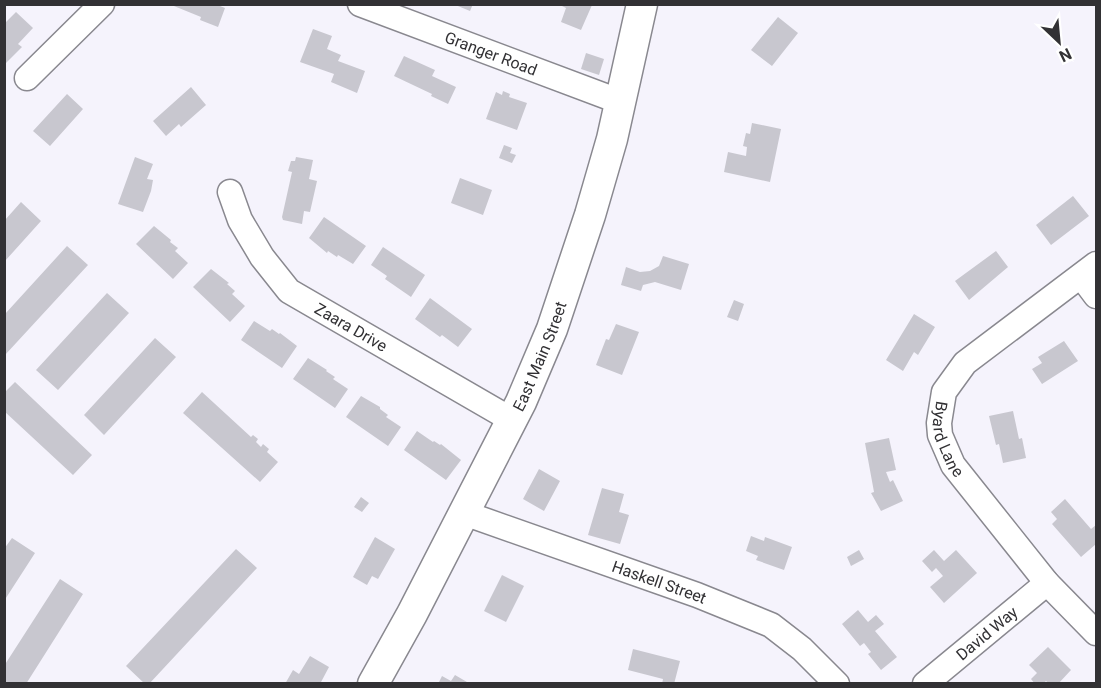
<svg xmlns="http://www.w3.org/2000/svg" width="1101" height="688" font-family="Roboto,sans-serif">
  <rect width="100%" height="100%" fill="#f5f3fc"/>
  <path fill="#c8c7cf" d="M169 4H215L225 8 218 27 200 20 201 17Z
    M453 4H473L470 11Z
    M558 4 592 5 581 30 561 22 566 8Z
    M16 12 33 28 18 44 22 47 4 65V24Z
    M778 17 798 33 772 66 751 50Z
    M313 29 332 36 327 49 341 55 338 61 365 71 357 93 331 82 334 74 300 62Z
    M586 53 604 59 599 75 581 69Z
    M404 56 435 70 432 76 456 87 448 104 431 96 432 94 394 76Z
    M191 87 206 105 181 127 179 124 166 136 153 121Z
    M503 91 510 94 509 97 527 103 517 130 486 119 496 92 502 95Z
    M67 94 83 109 50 146 33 131Z
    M752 123 781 129 770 182 724 172 728 152 746 156 747 147 743 146 746 133 750 134Z
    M504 145 512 148 510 153 516 155 512 163 499 158Z
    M135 157 153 164 147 179 153 180 151 191 143 212 118 204Z
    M296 157 313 160 309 179 317 181 310 212 304 211 302 224 283 220 282 217 292 172 288 171 291 161H295Z
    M460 178 492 190 483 215 451 203Z
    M1073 196 1089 216 1051 245 1036 225Z
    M21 202 41 221 5 261V220Z
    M324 217 366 246 353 264 338 255 337 257 328 251 327 253 309 238Z
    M154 226 171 240 170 242 178 248 175 251 188 263 173 279 136 244Z
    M67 246 88 265 5 355V314Z
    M383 247 425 275 411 297 385 279 387 276 371 265Z
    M996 251 1008 267 969 300 955 281Z
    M663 256 689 264 681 290 655 282 643 285 641 291 621 285 626 267 640 272 650 271 659 266Z
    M211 269 229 283 227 284 235 291 232 294 245 306 230 322 193 287Z
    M107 293 129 313 58 390 36 370Z
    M430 298 472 329 458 347 442 335 440 337 415 319Z
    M734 300 744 304 738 321 727 317Z
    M914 314 935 327 918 355 914 352 903 371 886 360Z
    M254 321 270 331 272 329 279 334 280 333 297 346 282 368 241 340Z
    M616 324 639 332 622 375 596 365 606 339 609 340Z
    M155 338 176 357 104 435 84 415Z
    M1064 341 1078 361 1042 384 1032 369 1042 363 1038 357Z
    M308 358 327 370 326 371 335 377 333 379 348 389 335 408 293 379Z
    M15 382 92 455 73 475 4 411V393Z
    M202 392 251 437 253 435 258 439 256 442 261 447 263 444 269 449 267 452 278 462 260 482 183 413Z
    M361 396 380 407V409L388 415 386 417 401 427 388 446 346 417Z
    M1013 411 1019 439 1022 438 1026 458 1003 463 999 444 996 445 989 416Z
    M417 431 433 442 434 441 440 445 441 444 461 460 446 480 404 450Z
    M889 438 896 470 886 472 890 482 893 480 903 501 881 511 871 493 874 492 865 443Z
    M539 469 560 481 544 511 523 499Z
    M602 488 624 494 619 512 629 515 620 544 588 535Z
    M361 497 369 503 362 512 354 507Z
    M1065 499 1091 529 1096 525V544L1081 557 1052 524 1057 519 1051 512Z
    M751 536 764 541 765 537 792 547 784 570 756 560 758 556 746 551Z
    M375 537 395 549 378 579 372 576 367 585 353 577Z
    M12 538 35 553 4 601V549Z
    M236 549 257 568 149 684H145L126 666Z
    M859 550 864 559 851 566 847 557Z
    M934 550 944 561 956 550 977 573 944 603 930 587 943 576 936 568 932 572 922 561Z
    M502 575 524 586 506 622 484 611Z
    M60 579 83 594 26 684H4V666Z
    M858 610 868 622 876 615 884 624 875 631 897 657 881 670 868 654 871 652 864 643 860 646 842 624Z
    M1048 647 1071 670 1058 684H1049L1046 681 1043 684H1035L1031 679 1037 673 1029 665Z
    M633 649 680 661 674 684H662L663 679 628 670Z
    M310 656 329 667 320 684H285L293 670 299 674Z
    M455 675 467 682 466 684H438L442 676 451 681Z"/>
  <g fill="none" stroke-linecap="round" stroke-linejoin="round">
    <g stroke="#89888f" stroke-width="27">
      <g id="minor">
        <path id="s1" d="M360 4 621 102"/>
        <path d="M27 78 102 4"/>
        <path id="s2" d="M230 192 240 220 262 257 289 291 512 420"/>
        <path id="s3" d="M1096 264 965 363 944 392 939 423 940 435 953 465 1047 583 1096 633"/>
        <path d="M1081 276 1096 296"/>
        <path id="s4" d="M464 513 697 595 771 625 802 649 837 684"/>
        <path id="s5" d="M925 684 1047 583"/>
      </g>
    </g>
    <g stroke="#89888f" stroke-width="33">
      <g id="major">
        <path id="s6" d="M373 684 412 614 503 437 521 402 552 329 590 215 612 139 642 4"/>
      </g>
    </g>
    <use href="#minor" stroke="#fff" stroke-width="24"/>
    <use href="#major" stroke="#fff" stroke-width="30"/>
  </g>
  <g text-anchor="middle" stroke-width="6" stroke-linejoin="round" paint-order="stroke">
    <g font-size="16" fill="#323134" stroke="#fff">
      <text dy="6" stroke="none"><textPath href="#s1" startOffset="140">Granger Road</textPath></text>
      <text dy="6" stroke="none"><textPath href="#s2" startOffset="188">Zaara Drive</textPath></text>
      <text dy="6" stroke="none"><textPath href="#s6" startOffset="368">East Main Street</textPath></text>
      <text dy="6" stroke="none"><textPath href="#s3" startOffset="249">Byard Lane</textPath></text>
      <text dy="6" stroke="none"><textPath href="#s4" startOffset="207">Haskell Street</textPath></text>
      <text dy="6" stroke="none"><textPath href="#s5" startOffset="80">David Way</textPath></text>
    </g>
  </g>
  <rect width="1101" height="688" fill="none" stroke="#323134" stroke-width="12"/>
  <g transform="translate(1059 42) rotate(154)" stroke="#ffffff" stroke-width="4.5" paint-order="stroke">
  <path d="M0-4.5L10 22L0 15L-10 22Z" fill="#323134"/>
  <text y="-9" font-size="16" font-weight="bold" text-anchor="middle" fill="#323134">N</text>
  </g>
</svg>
